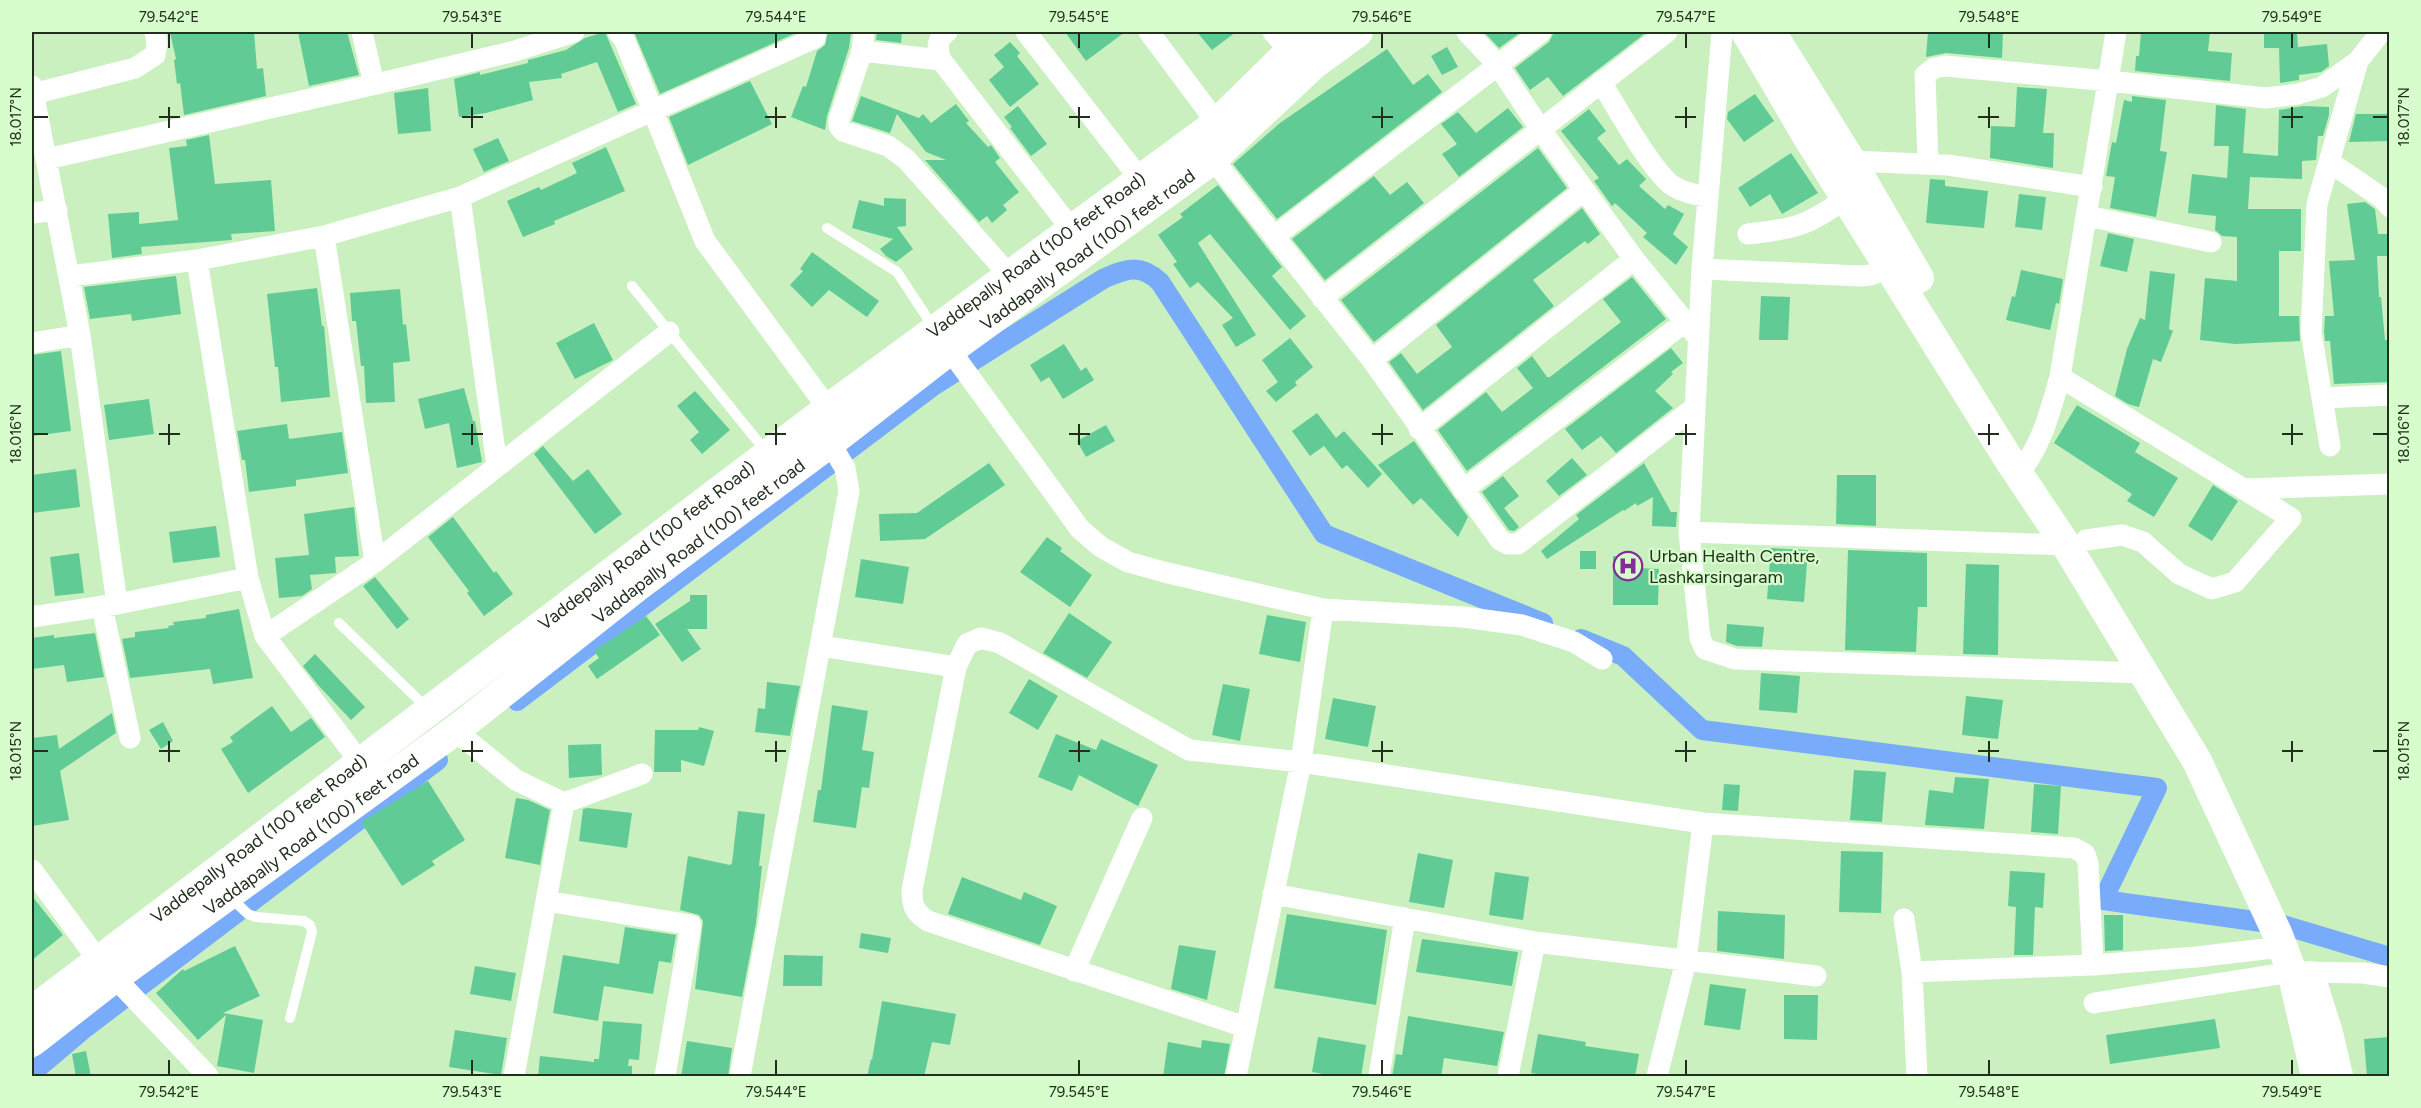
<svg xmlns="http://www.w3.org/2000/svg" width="2421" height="1108" font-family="Figtree,sans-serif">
  <rect width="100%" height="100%" fill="#c9f0be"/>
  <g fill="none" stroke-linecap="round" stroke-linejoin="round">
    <path stroke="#78abfa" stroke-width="20" d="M1581 639 1623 656 1702 730 2157 788 2103 900 2283 925 2390 957
      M517 701 933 386 1103 279C1126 269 1140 263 1160 282L1324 534 1543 623
      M32 1073 85 1028 438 760"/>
  </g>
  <path fill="#61cb95" d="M170 32H254L257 69 263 68 266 96 184 115 180 83 177 84 174 60 176 59Z
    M298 32H347L359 75 309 86Z
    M605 32 636 104 618 112 597 62 561 74 562 78 529 82 533 100 486 113 459 117 454 79 480 72V75L528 63V60L566 50 585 38Z
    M634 32H798L660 94Z
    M828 32 851 33 849 48 827 116 825 130 791 117 803 86 806 87 817 51 825 45Z
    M877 32H902L901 43 876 40Z
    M1065 32H1125L1086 61Z
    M1197 32H1236L1212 50Z
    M1484 32H1521L1499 48Z
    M1554 32H1647L1563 96 1548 77 1530 90 1515 68 1549 42Z
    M1928 32H2003L2002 58 1946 53 1926 57Z
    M2141 32H2210L2208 51 2232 53 2230 81 2135 71 2136 56H2139Z
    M2264 32H2297L2298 47 2327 44 2329 66 2321 72 2299 75V80L2280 83 2279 48H2264Z
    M1010 42 1020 53 1017 56 1039 84 1010 107 989 80 1004 67 994 55Z
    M1447 47 1458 67 1442 75 1431 56Z
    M1387 49 1413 85 1428 74 1442 92 1277 219 1233 164 1280 123Z
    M750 81 772 124 688 165 669 117Z
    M2017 87 2047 89 2043 133H2054L2053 168 1990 158 1991 126 2015 127Z
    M428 88 431 131 398 134 394 93Z
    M1755 94 1774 121 1744 142 1727 119 1728 112Z
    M861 96 919 118 923 114 931 123 956 104 969 121 966 123 988 147 991 145 1000 158 995 162 1019 192 1003 205 1007 210 992 223 987 216 979 222 925 160H946L926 152 897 114 890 133 852 121Z
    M2132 96 2166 100 2160 151 2167 152 2156 217 2110 208 2115 177 2106 176 2112 142 2116 143 2124 100 2132 102Z
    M2216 105 2246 109 2243 153 2278 156 2279 110 2303 106 2329 107V115L2323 136H2318L2316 160 2302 161V179L2250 177 2248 209H2301V251H2279V316H2299L2300 341 2235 344 2200 340 2205 278 2237 281V237L2222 236 2215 230 2216 216 2188 213 2192 174 2227 178 2229 146H2214Z
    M1018 106 1047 144 1031 156 1010 128 1012 127 1004 117Z
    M1508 108 1523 127 1459 177 1442 154 1457 144 1441 124 1458 112 1476 133Z
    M1589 109 1606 131 1597 138 1619 165 1627 159 1646 179 1639 186 1665 209 1668 205 1684 214 1673 234 1688 247 1676 265 1643 237 1647 233 1615 203 1612 206 1594 181 1599 178 1561 131Z
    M2356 114H2390V141L2349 142Z
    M209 135 215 184 271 180 275 231 231 234 232 240 141 247 142 254 112 258 108 214 139 212V224L178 220 169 148 187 146 186 140Z
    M498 138 509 161 484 172 473 149Z
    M606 147 625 191 554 221 555 224 523 237 507 201 539 187 541 190 577 173 572 163Z
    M1538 148 1567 188 1374 342 1341 300Z
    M1791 153 1818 193 1782 214 1770 194 1750 207 1738 188Z
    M1374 176 1390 195 1407 182 1424 203 1325 280 1292 239Z
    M1930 179 1945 180V186L1988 191 1984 228 1926 223Z
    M1218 185 1282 267 1272 276 1306 316 1290 330 1210 234 1198 243 1256 335 1236 347 1222 325 1233 318 1198 282 1190 288 1173 264 1177 262 1158 235 1183 217 1180 214Z
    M2019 194 2046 197 2042 230 2015 227Z
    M884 198 906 199V226L897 227 913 249 896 262 886 256 880 249 893 239 852 228 859 200 884 206Z
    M2365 202 2375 209 2378 234H2390V256H2377L2379 297H2381L2385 340H2387L2390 382 2334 384 2330 341H2325L2324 331 2325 316H2334L2329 261 2355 260 2347 204Z
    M1582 208 1600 234 1588 244 1585 241 1533 280 1554 306 1423 410 1389 362 1401 353 1417 374 1452 347 1436 325Z
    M2108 233 2134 239 2127 272 2100 266Z
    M812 252 879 301 867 317 829 290 812 307 790 285 803 271 800 269Z
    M2021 270 2063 279 2059 304 2056 303 2050 330 2006 320 2012 296 2015 297Z
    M2150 271 2175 274 2169 329 2173 331 2161 362 2153 359 2139 407 2128 404 2115 396 2127 349 2140 318 2145 320Z
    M176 276 181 314 132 321 131 314 90 319 84 287Z
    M1632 277 1666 319 1467 471 1438 430 1486 392 1502 412 1533 388 1517 368 1532 356 1547 377H1550L1621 322 1603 299Z
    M317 288 322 326H324L330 397 281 402 278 367H275L267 294Z
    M400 289 403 325 406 324 410 361 393 363 395 402 366 403 364 366H361L356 321H352L350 293Z
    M1761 296 1790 297 1788 340H1759Z
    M594 323 613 360 575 379 556 343Z
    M1290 338 1313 367 1295 382 1297 385 1276 402 1266 391 1278 382 1262 360Z
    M1064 344 1081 371 1086 367 1094 380 1063 399 1049 377 1041 382 1030 365Z
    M1671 348 1683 363 1671 372 1673 374 1655 391 1673 408 1616 453 1601 436 1582 450 1565 429Z
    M61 351 71 431 32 436V355Z
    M464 388 473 421H475L482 462 457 468 449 423 425 429 418 399Z
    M695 391 730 430 702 454 690 440 699 432 677 406Z
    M149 399 154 434 109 440 104 405Z
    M2077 405 2140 443 2135 452 2178 478 2154 517 2127 501 2132 494 2054 443Z
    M1317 413 1336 438 1344 431 1382 474 1368 488 1347 465 1342 469 1324 446 1310 456 1292 431Z
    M287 424 289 439 342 432 348 473 296 480V486L249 492 245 460H242L237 431Z
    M1106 425 1115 441 1086 457 1077 441Z
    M1414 441 1468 517 1458 537 1421 498 1413 505 1378 465Z
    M543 446 573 481 588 469 622 514 595 534 534 454Z
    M1572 458 1587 475 1559 496 1546 481Z
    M989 463 1005 485 925 539 880 541 879 514 917 513Z
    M1644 463 1671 512H1677L1676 527 1652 526 1653 497 1637 506 1636 503 1624 511 1623 510 1547 559 1541 551 1579 519 1576 515Z
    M76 469 80 507 32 513V475Z
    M1837 475H1876V526L1836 524Z
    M1503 476 1519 496 1504 508 1519 527 1514 531 1509 530 1482 492Z
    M2213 485 2238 501 2212 541 2188 526Z
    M354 507 359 556 335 557 336 573 310 575 312 589 302 596 279 598 275 558 309 555 304 514Z
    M453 517 494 573 496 571 513 594 484 616 467 593 469 591 428 537Z
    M216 526 220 557 173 563 169 532Z
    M1047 537 1062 548 1060 551 1092 575 1070 607 1020 572Z
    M1771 548 1808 550 1804 602 1767 599Z
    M1848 550 1927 553V607H1918L1916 652 1845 650Z
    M1580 551H1596V569H1580Z
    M79 553 84 593 55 596 50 557Z
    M1613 556 1639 557V568L1659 569 1658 605H1613Z
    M861 559 909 567 903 604 855 597Z
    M1966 564 1999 565 1998 655 1963 654Z
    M375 577 409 619 397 629 363 586Z
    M690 595H707V629H687L701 649 682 662 655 624 690 601Z
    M239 609 253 678 213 684 210 669 130 678 122 639 135 637V632L169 628 168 626 174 625 173 622 206 618V615Z
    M1069 613 1112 642 1087 678 1043 653Z
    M1267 615 1306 622 1300 662 1259 654Z
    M646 616 660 635 597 679 588 666 599 658 594 651Z
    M1727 624 1764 627 1762 647 1737 646 1726 642Z
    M95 633 104 677 67 682 64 665 32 669V638L54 635V638Z
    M315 654 365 707 351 720 318 685 303 666Z
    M1761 673 1800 676 1797 713 1759 710Z
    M1029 679 1058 696 1038 730 1009 713Z
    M767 682 800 686 790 736 755 732 758 708 765 709Z
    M1223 684 1250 689 1240 741 1212 735Z
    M1966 696 2003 700 1998 739 1962 735Z
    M1333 698 1376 706 1368 747 1325 739Z
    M832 705 868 711 862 750 874 752 869 788 862 787 856 828 813 822 818 790H821Z
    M272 706 291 732 311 718 325 737 248 793 221 749 233 742 230 737Z
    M112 713 116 733 60 771 69 820 32 826V738L57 735 59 749Z
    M163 722 173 741 161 749 149 730Z
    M699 727 714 731 704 766 681 760V772H654L655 730H698Z
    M1056 734 1096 750 1101 739 1158 765 1138 806 1079 775 1072 791 1038 777Z
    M601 744 602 775 569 778 568 745Z
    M1854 770 1886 772 1882 822 1850 820Z
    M1955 777 1989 779 1984 829 1925 825 1929 790 1953 793Z
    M428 781 465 840 432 861 435 865 402 886 361 822Z
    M1724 784 1740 785 1738 811 1722 810Z
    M2034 784 2061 786 2058 834 2031 832Z
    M516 798 528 800 550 810 540 865 505 858Z
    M588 808 632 813 627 848 579 841 583 809Z
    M738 811 765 814 759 866H762L756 923 742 997 695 989 703 921 699 915 680 910 688 856 730 865 732 863Z
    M1841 851 1883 852 1881 913 1839 912Z
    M1418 853 1453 860 1444 908 1409 902Z
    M2010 871 2045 873 2043 908 2035 907 2033 955H2014L2016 907 2008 906Z
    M1495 872 1529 877 1523 920 1489 915Z
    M962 877 1021 900 1024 892 1057 906 1040 945 948 914Z
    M32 896 63 935 32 960Z
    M1718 911 1785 915 1784 959 1717 951Z
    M1287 914 1387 930 1376 1005 1274 988Z
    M2104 915H2123V950L2105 951Z
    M625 927 676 935 671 963 659 961 653 994 604 986 598 1021 553 1013 563 955 619 964Z
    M861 933 891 938 888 953 859 948Z
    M1422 939 1518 952 1512 986 1416 972Z
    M1179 945 1216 951 1207 1000 1171 989Z
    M235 946 260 996 223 1013 263 1020 254 1073 217 1066 226 1015 198 1040 156 993 183 969 184 971Z
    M784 955 823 956 822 986H783Z
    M475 966 516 973 511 1001 470 994Z
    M1710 984 1746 989 1740 1030 1704 1025Z
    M1784 995H1818L1817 1040 1784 1039Z
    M882 1001 956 1014 950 1045 932 1042 924 1077H867L871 1059 872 1060Z
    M1408 1016 1504 1032 1497 1066 1444 1058 1441 1077H1392L1396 1054 1402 1055Z
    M2215 1019 2220 1048 2110 1064 2106 1035Z
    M603 1021 642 1024 639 1060 629 1059 628 1066H632V1077H538L540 1056 594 1062V1059H599Z
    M455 1030 507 1038 501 1075 449 1067Z
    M1538 1034 1586 1042 1585 1046 1639 1054 1635 1077H1554L1531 1073Z
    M1318 1037 1366 1045 1361 1077H1339L1312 1072Z
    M2390 1037V1077H2367L2364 1039Z
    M1202 1040 1230 1044 1224 1077H1163L1168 1042 1201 1048Z
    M687 1041 732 1048 728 1077H681Z
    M86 1051 91 1077H76L72 1054Z"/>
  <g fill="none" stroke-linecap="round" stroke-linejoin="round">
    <path stroke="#fff" stroke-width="10" d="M827 228 897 272 934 328
      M632 286 768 454
      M339 623 427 708
      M230 897 248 914 256 917 304 921 310 925 312 932 290 1018"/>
    <path stroke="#fff" stroke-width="21" d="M362 32 374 84
      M618 32 624 39 705 241 835 418
      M864 32 862 51 839 120V126L843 131 888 146 906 159 1010 276
      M947 32C936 39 937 48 941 60L1072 230
      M1026 32 1140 179
      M1149 32 1217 123
      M1273 32 1290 51
      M1467 32 1497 64 1541 130 1634 259 1699 339
      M1722 32 1702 269 1689 532 1700 638 1705 649 1735 659 2144 673
      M862 51 941 60
      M1601 82C1616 106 1652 172 1673 186 1684 193 1695 195 1708 196
      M32 86 80 335 117 604
      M33 94 135 68 155 55 157 43 155 32
      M47 159 385 82 515 51 574 32
      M1213 159 1372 360 1500 540 1508 544H1518L1694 408
      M1851 161 1948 165 2092 187
      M2331 163 2382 198 2390 207
      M1928 164 1925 75 1934 68 1945 66 2109 81 2266 98 2298 94 2322 87 2358 61
      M460 197 497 466
      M32 213 57 210
      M2087 216 2211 242
      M1748 234C1794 229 1808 226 1846 198
      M324 236 375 562
      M1275 236 1541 32
      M197 260 248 578 265 636 360 762
      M1702 269 1860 276 1871 275 1890 268
      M70 276 197 260 324 236 460 197 815 38 816 32
      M1322 298 1667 32
      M32 343 80 335
      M950 350 1080 529 1101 547 1128 562 1168 573 1323 609 1463 617 1522 625 1574 642 1602 659
      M1372 360 1584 190
      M2060 377 2291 518 2235 582 2212 589 2179 574 2143 542 2122 535 2086 540
      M2322 398 2390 395
      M1419 429 1634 259
      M2330 446 2311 332 2317 204 2358 61 2381 32
      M2018 474C2042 446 2050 411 2060 377L2116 32
      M2243 489 2390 484
      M1463 490 1685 322
      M1689 532 2066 545
      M102 606 130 738
      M32 617 117 604 248 578
      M265 636 375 562 669 332
      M821 646 956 667
      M457 729 463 737 516 780 564 803 642 774
      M32 870 98 960 208 1076
      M1273 894 1535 942 1816 976
      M546 901 691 925 665 1076
      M1904 919 1912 972 1917 1076
      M1074 971 1142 818
      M1912 972 2093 965
      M2094 1003 2292 972 2363 973 2390 977
      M1245 1027 928 921C914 912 912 906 912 890L956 667 967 644 981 638 1000 643 1189 750 1301 762 1703 823 2074 848 2085 854 2088 863 2093 965 2196 957 2282 947
      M514 1076 564 803
      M740 1076 849 491 845 468 830 443
      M1236 1076 1301 762 1323 609
      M1379 1076 1405 918
      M1508 1076 1535 942
      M1657 1076 1686 961 1703 823"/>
    <g stroke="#fff" stroke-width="30">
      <path d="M1746 32 1807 136 2013 466 2066 545 2197 761 2278 935 2292 972 2316 1076"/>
      <path d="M1771 32 1851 161 1919 278"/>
      <path d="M2310 976 2328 1033 2338 1076"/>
      <path id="s1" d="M32 1011 829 408 1217 123 1290 51 1315 32"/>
      <path id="s2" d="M32 1042 114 978 457 729 638 586 830 443 950 350 1213 159 1314 64 1358 32"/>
    </g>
  </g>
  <path fill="none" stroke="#21301d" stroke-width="2" d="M169 33V48M472 33V48M776 33V48M1079 33V48M1382 33V48M1686 33V48M1989 33V48M2292 33V48M169 107V128M472 107V128M776 107V128M1079 107V128M1382 107V128M1686 107V128M1989 107V128M2292 107V128M33 117H48M159 117H180M462 117H483M765 117H786M1069 117H1090M1372 117H1393M1675 117H1696M1978 117H1999M2282 117H2303M2373 117H2388M169 424V445M472 424V445M776 424V445M1079 424V445M1382 424V445M1686 424V445M1989 424V445M2292 424V445M33 434H48M159 434H180M462 434H483M765 434H786M1069 434H1090M1372 434H1393M1675 434H1696M1978 434H1999M2282 434H2303M2373 434H2388M169 741V762M472 741V762M776 741V762M1079 741V762M1382 741V762M1686 741V762M1989 741V762M2292 741V762M33 751H48M159 751H180M462 751H483M765 751H786M1069 751H1090M1372 751H1393M1675 751H1696M1978 751H1999M2282 751H2303M2373 751H2388M169 1060V1075M472 1060V1075M776 1060V1075M1079 1060V1075M1382 1060V1075M1686 1060V1075M1989 1060V1075M2292 1060V1075"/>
  <defs>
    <g id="hospital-ring" transform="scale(1.5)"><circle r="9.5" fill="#d6fdcb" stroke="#832c9a" stroke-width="1.5"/><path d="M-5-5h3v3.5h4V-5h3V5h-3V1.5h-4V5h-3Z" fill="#832c9a"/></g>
  </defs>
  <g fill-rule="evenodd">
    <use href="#hospital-ring" x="1628" y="566"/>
  </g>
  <g text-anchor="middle" stroke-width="4.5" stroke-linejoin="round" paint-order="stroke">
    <g font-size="18" fill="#21301d" stroke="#d6fdcb">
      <text dy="6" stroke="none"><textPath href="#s2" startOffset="1320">Vaddapally Road (100) feet road</textPath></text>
      <text dy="6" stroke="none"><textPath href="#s1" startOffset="1257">Vaddepally Road (100 feet Road)</textPath></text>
      <text dy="6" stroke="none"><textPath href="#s2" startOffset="834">Vaddapally Road (100) feet road</textPath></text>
      <text dy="6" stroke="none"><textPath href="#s1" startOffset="771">Vaddepally Road (100 feet Road)</textPath></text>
      <text dy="6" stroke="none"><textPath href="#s2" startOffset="348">Vaddapally Road (100) feet road</textPath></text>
      <text dy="6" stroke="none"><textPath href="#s1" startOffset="285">Vaddepally Road (100 feet Road)</textPath></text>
    </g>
    <g font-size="18" fill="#21301d" stroke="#d6fdcb" text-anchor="start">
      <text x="1649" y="562">Urban Health Centre,<tspan x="1649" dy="21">Lashkarsingaram</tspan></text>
    </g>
  </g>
  <rect width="2421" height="1108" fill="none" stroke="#d6fdcb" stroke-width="66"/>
  <rect x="33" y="33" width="2355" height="1042" fill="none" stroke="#21301d" stroke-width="2"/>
  <g font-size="15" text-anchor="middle" fill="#21301d">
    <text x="169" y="22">79.542°E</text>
    <text x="472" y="22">79.543°E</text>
    <text x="776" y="22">79.544°E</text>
    <text x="1079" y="22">79.545°E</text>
    <text x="1382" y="22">79.546°E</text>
    <text x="1686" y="22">79.547°E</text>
    <text x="1989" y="22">79.548°E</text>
    <text x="2292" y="22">79.549°E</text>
    <text transform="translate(16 117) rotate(-90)" y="5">18.017°N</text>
    <text transform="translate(2404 117) rotate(-90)" y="5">18.017°N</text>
    <text transform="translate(16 434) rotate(-90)" y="5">18.016°N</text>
    <text transform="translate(2404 434) rotate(-90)" y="5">18.016°N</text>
    <text transform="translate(16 751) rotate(-90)" y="5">18.015°N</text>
    <text transform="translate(2404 751) rotate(-90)" y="5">18.015°N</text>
    <text x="169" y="1097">79.542°E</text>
    <text x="472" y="1097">79.543°E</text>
    <text x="776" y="1097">79.544°E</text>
    <text x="1079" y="1097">79.545°E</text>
    <text x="1382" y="1097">79.546°E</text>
    <text x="1686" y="1097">79.547°E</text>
    <text x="1989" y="1097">79.548°E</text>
    <text x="2292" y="1097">79.549°E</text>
  </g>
</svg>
